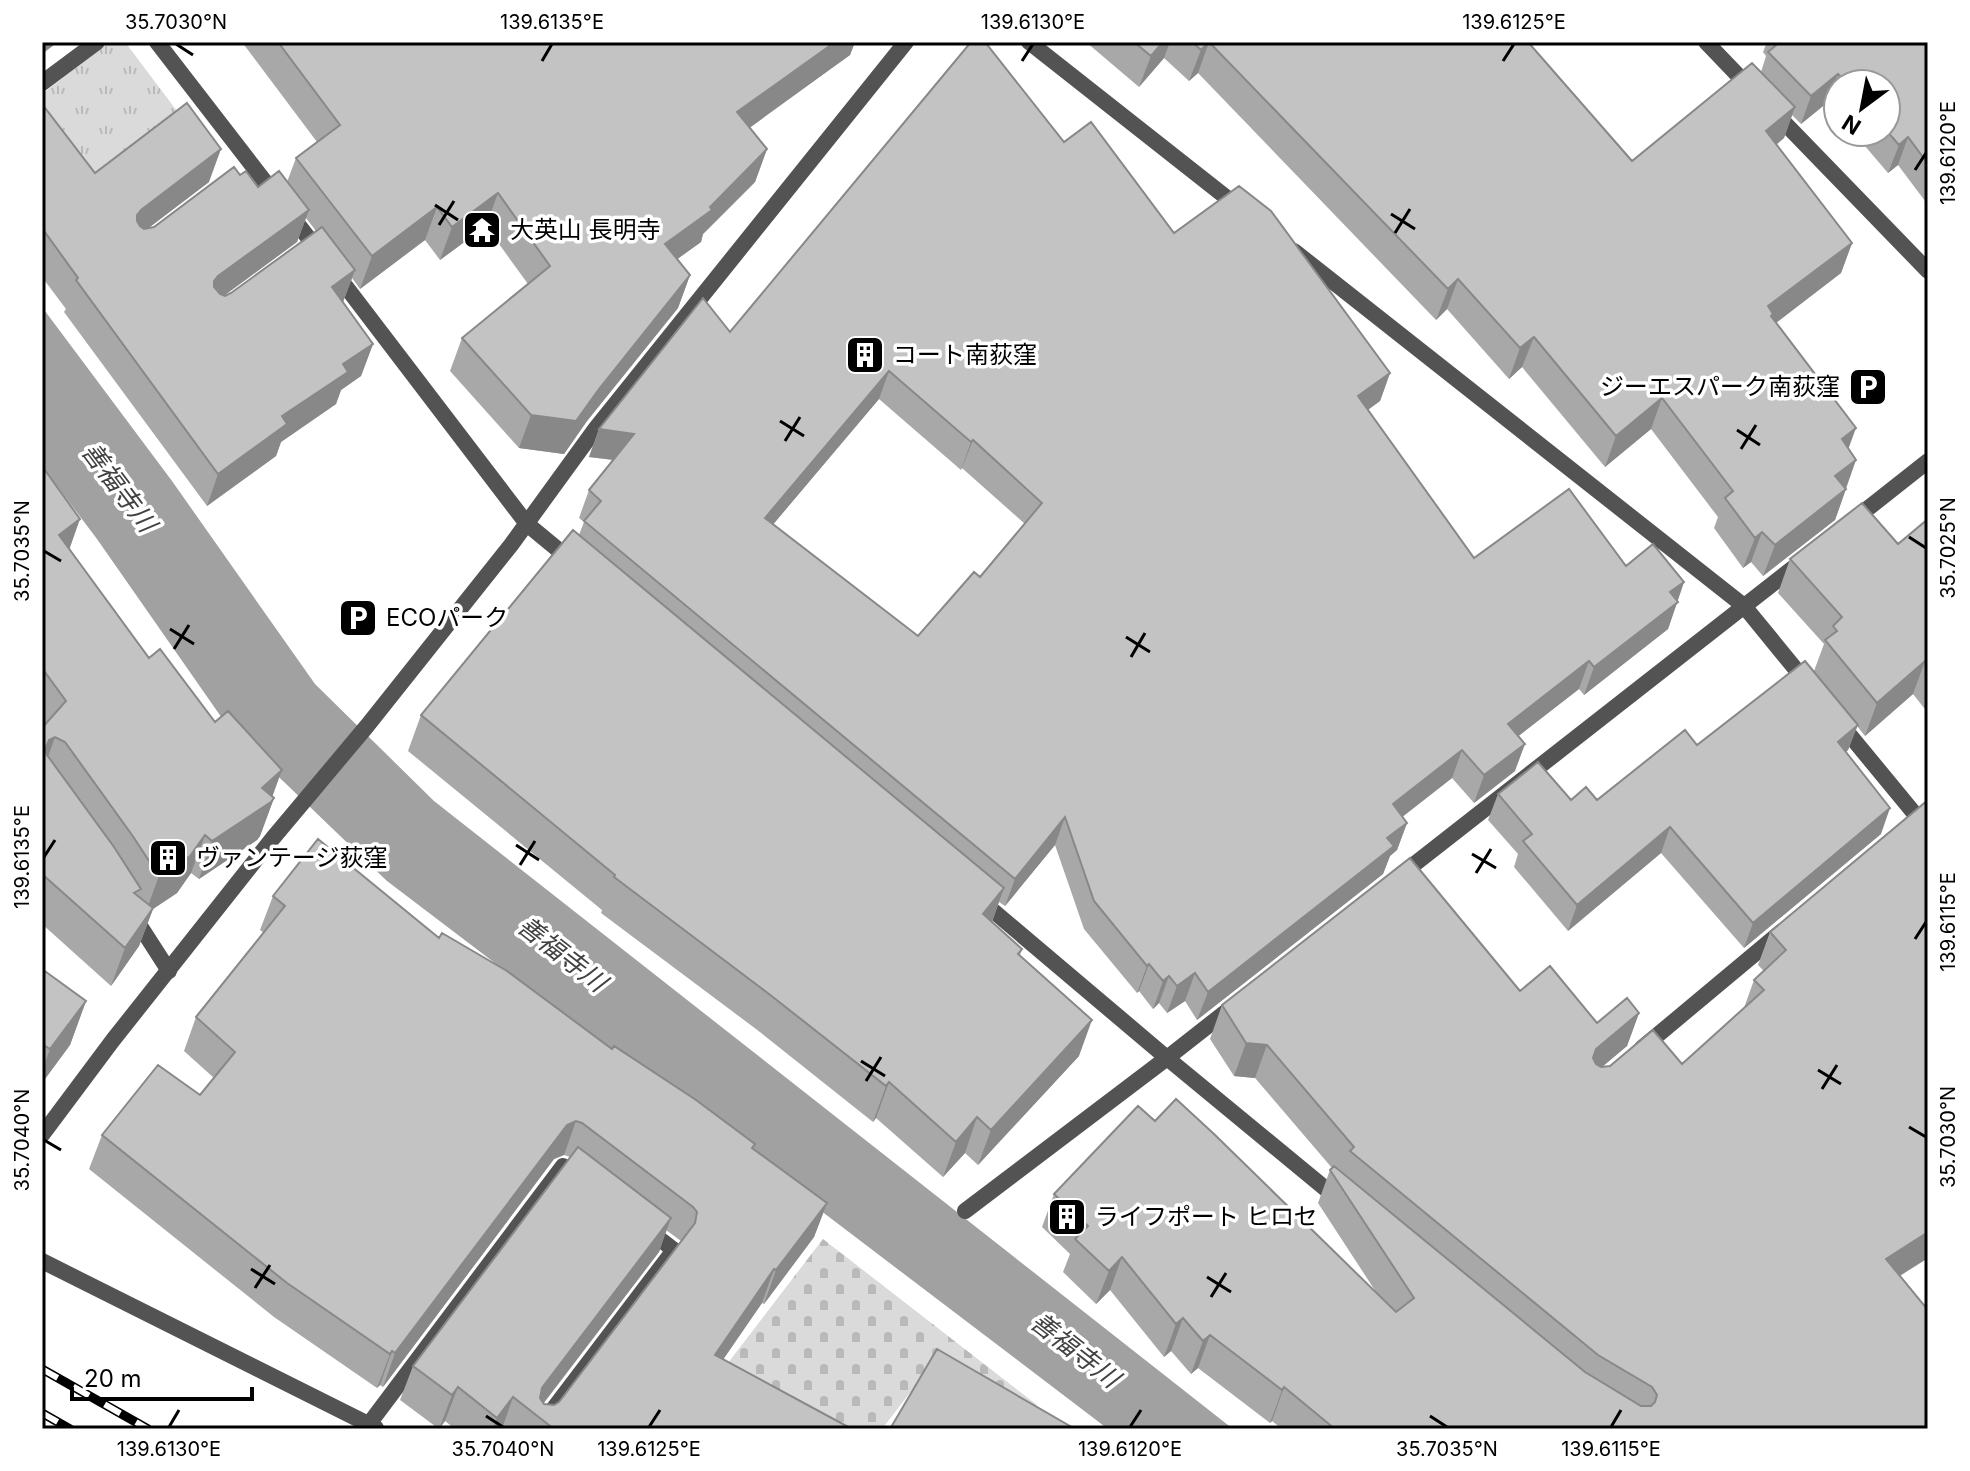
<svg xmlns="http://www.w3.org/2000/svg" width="1970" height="1471" font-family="Inter,'Noto Sans JP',sans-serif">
  <defs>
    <pattern id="grass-tufts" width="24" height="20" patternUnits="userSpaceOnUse" patternTransform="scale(2)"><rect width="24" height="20" fill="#dadada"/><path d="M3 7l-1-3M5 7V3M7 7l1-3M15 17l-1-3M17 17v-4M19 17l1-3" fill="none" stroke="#b9b9b9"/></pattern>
    <pattern id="cemetery-stones" width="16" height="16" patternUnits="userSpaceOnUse" patternTransform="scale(2)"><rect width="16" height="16" fill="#dadada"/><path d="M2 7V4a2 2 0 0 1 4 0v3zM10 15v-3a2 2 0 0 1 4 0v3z" fill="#b9b9b9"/></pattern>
  </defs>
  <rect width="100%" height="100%" fill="#fff"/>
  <path fill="url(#grass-tufts)" d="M109 42H125L183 119 85 189 42 133V94Z"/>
  <path fill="url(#cemetery-stones)" d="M823 1239 1037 1405 1016 1429 922 1377 882 1429H790L721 1372Z"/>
  <path fill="#a1a1a1" d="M42 307 172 481 315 684 434 801 1233 1429H1108L387 881 231 731 97 539 42 466Z"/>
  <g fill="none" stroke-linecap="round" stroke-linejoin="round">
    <path stroke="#535353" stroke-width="16" d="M42 83 97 42
      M1642 1048 1781 932"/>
    <path stroke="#535353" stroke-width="16" d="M965 1211 1167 1058"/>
    <path stroke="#535353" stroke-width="16" d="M157 42 320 253
      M1029 42 1241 209
      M1294 251 1744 606 1807 683
      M334 271 527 524 573 562
      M1852 521 1928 461
      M1839 722 1928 830
      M1398 877 1802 561
      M978 898 1167 1058 1338 1199
      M133 915 169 971
      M1167 1058 1232 1007
      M42 1261 376 1428
      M369 1424 563 1166 578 1177
      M538 1429 674 1250 648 1230"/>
    <path stroke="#535353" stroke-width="16" d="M1706 42 1752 90
      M1774 112 1928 271
      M42 1135 113 1040 273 838 367 726 511 545 596 428 906 42"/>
    <g stroke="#000" stroke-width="9">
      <path id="rail" d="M42 1369 148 1429
        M42 1413 70 1429"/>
    </g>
    <use href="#rail" stroke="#fff" stroke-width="6" stroke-dasharray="18" stroke-linecap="butt"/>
  </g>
  <path fill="#a8a8a8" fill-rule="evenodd" d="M242 42H855L850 55 749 127 767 149 755 182 703 234 701 242 677 259 690 275 678 308 587 421 564 454 519 448 450 371 462 338 528 284 486 226 440 260 425 240 360 289 352 278 343 302 373 344 361 376 341 390 336 404 281 442 276 456 207 506 64 312 66 309 42 277V104L95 173 209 182 148 228 154 227 240 175 258 187 287 182 296 158 317 142ZM306 218 316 231 231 293 224 295 297 242Z
    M1086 42H1528L1632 161 1761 72 1766 56 1763 52 1767 42H1928V205L1898 165 1888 173 1853 132H1886V84H1838V114L1828 102 1801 124 1792 115 1784 138 1776 145 1852 243 1841 273 1776 323 1848 448 1846 489 1835 520 1763 576 1751 562 1743 568 1714 528 1718 517 1651 429 1605 467 1522 367 1509 379 1447 309 1436 320 1198 73 1189 81 1164 58 1139 87Z
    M1064 142 1174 233 1390 373 1380 401 1368 410 1474 558 1626 566 1684 582 1668 629 1584 695 1579 689 1518 736 1515 771 1474 803 1452 778 1402 817 1407 823 1397 850 1390 856 1383 874 1197 1020 1185 1001 1167 1013 1159 1003 1153 1009 1139 991 1137 993 1084 929 1055 845 1005 906 999 902 992 922 1022 949 1020 955 1079 1056 978 1165 965 1153 943 1177 876 1118 873 1122 756 1029 601 913 602 910 408 751 421 715 579 535 584 522 579 518 589 490 613 460 589 457 599 429 730 332ZM879 399 961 470 962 468 1025 524 980 577 918 636 773 524Z
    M42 466 69 549 149 658 274 798 260 836 257 840 199 879 191 873 177 893 153 909 139 946 111 986 42 924V728L43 726 42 725Z
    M1928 519V713L1913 694 1865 736 1857 726 1848 750 1846 752 1881 834 1744 948 1661 853 1568 931 1514 867 1518 854 1488 820 1498 794 1571 800H1597L1697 745 1814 671 1824 644 1778 593 1790 559 1898 544Z
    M1928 800V1258L1900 1276 1928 1429H1282L1272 1421 1270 1423 1198 1368 1191 1374 1171 1351 1164 1357 1110 1290 1096 1304 1063 1272 1070 1254 1042 1227 1054 1194 1155 1121 1376 1292 1318 1203 1330 1170 1332 1168 1255 1078 1234 1076 1210 1039 1222 1005 1520 991 1597 1023 1639 1013 1627 1046 1602 1067 1682 1064 1744 1008 1754 980 1764 971 1758 965 1770 932Z
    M273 896 439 938 612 1049 755 1144 753 1148 827 1203 814 1237 764 1304 762 1303 723 1359 852 1429H455L445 1421 439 1429 400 1400 413 1366 570 1157 564 1155 554 1159 383 1387 380 1385 377 1388 274 1317 89 1169 102 1135 200 1095 214 1078 184 1051 196 1017 264 933 260 930ZM666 1230 681 1241 559 1402 554 1405 544 1404V1403L659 1252Z
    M42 969 86 1001 70 1045 42 1083Z"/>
  <path fill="#888" d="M42 42H58L42 54Z
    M835 42H855L850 55 726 145 737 112Z
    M1163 42H1170L1164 58 1139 87 1151 56Z
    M1209 42 1198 73 1189 81 1201 50Z
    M1838 74 1828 102 1801 124 1811 96Z
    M1795 107 1784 138 1755 162 1766 131Z
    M1908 137 1898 165 1888 173 1899 145Z
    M221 149 209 182 129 243 137 215 141 210Z
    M767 149 755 182 703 234 701 242 654 276 665 244 710 207Z
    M498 193 486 226 440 260 452 227Z
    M437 207 425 240 360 289 372 256Z
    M309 210 297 242 206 309 214 281 218 276Z
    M1852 243 1841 273 1768 329V306Z
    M355 270 343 302 332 287Z
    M690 275 678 308 587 421 564 454 519 448 531 415Z
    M1458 279 1447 309 1436 320 1448 289Z
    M1534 337 1522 367 1509 379 1520 348Z
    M373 344 361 376 341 390 336 404 281 442 276 456 207 506 218 474 343 364Z
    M889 371 879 399 755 546 765 518Z
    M1390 373 1380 401 1348 424 1358 396Z
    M1662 398 1651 429 1605 467 1616 436Z
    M1856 428 1845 458 1842 439Z
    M599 429 634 434 624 461 589 457Z
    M973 440 962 468 961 470 971 442Z
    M1856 460 1835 520 1763 576 1775 545 1835 476Z
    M80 519 67 556 59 535Z
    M1762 532 1751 562 1743 568 1755 538Z
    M1684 582 1668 629 1584 695 1594 667 1670 592Z
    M1589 661 1579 689 1498 752 1508 724Z
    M1925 661 1913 694 1865 736 1877 703Z
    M1858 725 1848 750 1829 768 1838 742Z
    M55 737 42 774V756L49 740Z
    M1525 744 1515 771 1474 803 1484 775Z
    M1462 750 1452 778 1383 832 1393 804Z
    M282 770 270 803 274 798 260 836 257 840 199 879 212 841 262 788Z
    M1890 808 1881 834 1744 948 1753 923Z
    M1065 817 1055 845 1005 906 1015 879Z
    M1407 823 1397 850 1390 856 1383 874 1197 1020 1208 992 1387 838Z
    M1670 827 1661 853 1568 931 1577 905Z
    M205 835 191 873 177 893 153 909 139 946 111 986 125 948 145 914 159 876Z
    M1004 888 991 924 983 914Z
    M1149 964 1139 991 1137 993 1147 966Z
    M1195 973 1185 1001 1167 1013 1177 986Z
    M1169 976 1159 1003 1153 1009 1163 981Z
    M86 1001 70 1045 42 1083V1071L50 1049Z
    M1639 1013 1627 1046 1584 1082 1596 1049Z
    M1092 1020 1079 1056 978 1165 991 1130Z
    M1246 1043 1267 1045 1255 1078 1234 1076Z
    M889 1082 876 1118 873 1122 886 1086Z
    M977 1117 965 1153 943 1177 956 1142Z
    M576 1121 564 1155 554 1159 383 1387 395 1353 567 1125Z
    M827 1203 814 1237 764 1304 776 1270Z
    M671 1218 659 1252 535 1414 542 1388Z
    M1928 1232V1258L1873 1292 1886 1259Z
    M1122 1257 1110 1290 1096 1304 1109 1271Z
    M774 1269 762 1303 703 1389 715 1355Z
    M1183 1318 1171 1351 1164 1357 1176 1324Z
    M1210 1335 1198 1368 1191 1374 1203 1341Z
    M392 1351 380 1385 377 1388 390 1354Z
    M458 1387 445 1421 439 1429 452 1395Z
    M1284 1387 1272 1421 1270 1423 1282 1390Z
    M513 1397 502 1429H493L497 1418Z"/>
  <path fill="#c3c3c3" stroke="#888" stroke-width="2" fill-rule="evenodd" d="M278 42H835L737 112 767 149 710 207 712 210 665 244 690 275 599 389 576 421 531 415 462 338 550 266 498 193 452 227 437 207 372 256 296 158 340 125Z
    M971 42H985L1064 142 1091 122 1174 233 1239 186 1271 211 1390 373 1358 396 1474 558 1569 489 1626 566 1653 544 1684 582 1670 592 1678 602 1594 667 1589 661 1508 724 1525 744 1484 775 1462 750 1393 804 1407 823 1387 838 1394 846 1208 992 1195 973 1177 986 1169 976 1163 981 1149 964 1147 966 1094 901 1065 817 1015 879 584 521 601 501 589 490 634 434 599 429 703 298 730 332ZM889 371 971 442 973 440 1042 503 980 577 974 572 918 636 765 518Z
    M1134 42H1163L1151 56Z
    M1192 42H1528L1632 161 1752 63 1795 107 1766 131 1852 243 1768 306 1773 314 1771 316 1856 428 1842 439 1856 460 1835 476 1846 489 1775 545 1762 532 1755 538 1725 498 1733 491 1662 398 1616 436 1534 337 1520 348 1458 279 1448 289 1209 42 1201 50Z
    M1780 42H1928V164L1908 137 1899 145 1886 130V84H1847L1838 74 1811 96 1768 52Z
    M187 103 221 149 141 210 137 215V221L140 226 144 229 154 227 234 167 240 175 246 171 258 187 279 171 309 210 218 276 214 281V287L220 294 225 296 231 293 322 227 355 270 332 287 373 344 343 364 348 372 282 416 287 424 218 474 76 280 78 278 42 228V104L95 173Z
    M42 466 80 519 59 535 149 658 160 649 215 722 228 711 282 770 262 788 274 798 271 802 212 841 205 835 190 856 159 876 132 835 65 742 55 737 49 740 45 749 47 755 114 847 141 889 134 893 153 908 125 948 42 874V728L66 701 42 668Z
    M1862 503 1898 544 1928 519V664L1925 661 1877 703 1825 640 1837 631 1833 626 1842 617 1790 559Z
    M573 530 1004 888 983 914 1022 949 1018 954 1092 1020 991 1130 977 1117 956 1142 889 1082 886 1086 769 994 614 877 615 875 421 715Z
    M1805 661 1858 725 1838 742 1890 808 1753 923 1670 827 1577 905 1523 841 1532 834 1498 794 1538 762 1571 800 1586 787 1597 800 1685 730 1697 745Z
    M1928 800V1232L1886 1259 1928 1310V1429H1335L1284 1387 1282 1390 1210 1335 1203 1341 1183 1318 1176 1324 1122 1257 1109 1271 1075 1239 1088 1226 1054 1194 1138 1106 1155 1121 1176 1099 1214 1134 1396 1312 1414 1298 1330 1170 1334 1166 1585 1372 1641 1406H1651L1655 1402 1657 1395 1652 1387 1598 1355 1350 1151 1354 1147 1267 1045 1246 1043 1222 1005 1410 858 1520 991 1550 966 1597 1023 1627 998 1639 1013 1596 1049 1593 1058 1596 1064 1601 1067 1610 1066 1653 1030 1682 1064 1764 990 1754 980 1786 950 1770 932Z
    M318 839 439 938 442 933 507 971 612 1049 614 1046 696 1100 755 1144 752 1148 827 1203 776 1270 774 1269 715 1355 852 1429H554L513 1397 497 1418 458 1387 452 1395 413 1366 578 1147 671 1218 542 1388 540 1398 544 1404 554 1405 559 1402 695 1223 697 1212 693 1207 582 1123 576 1121 567 1125 395 1353 392 1351 390 1354 287 1283 102 1135 158 1065 200 1095 235 1052 196 1017 285 906 273 896Z
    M42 969 86 1001 50 1049 42 1044Z
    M937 1349 1075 1429H890Z"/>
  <path fill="none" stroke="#000" stroke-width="3" d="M176 44 193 55M542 61 552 44M1022 61 1033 44M1503 61 1514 44M1915 170 1926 153M435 205 458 220M1391 214 1415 229M439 225 454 201M1395 233 1410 209M780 421 804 436M1737 430 1760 445M785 441 800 417M1741 449 1756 425M1909 537 1926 548M44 551 61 561M170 629 194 644M1126 637 1150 652M174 649 189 625M1131 657 1145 633M516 845 539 860M1472 854 1496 868M44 857 55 840M520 865 535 841M1476 873 1491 849M1915 939 1926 922M861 1061 885 1076M1818 1070 1841 1084M866 1081 881 1057M1822 1089 1837 1065M1909 1127 1926 1137M44 1140 61 1150M251 1269 275 1284M1207 1277 1231 1292M255 1288 270 1265M1211 1297 1226 1273M486 1416 503 1427M1430 1416 1447 1427M169 1427 179 1410M649 1427 660 1410M1130 1427 1141 1410M1611 1427 1621 1410"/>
  <defs>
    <g id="temple-square" transform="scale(2)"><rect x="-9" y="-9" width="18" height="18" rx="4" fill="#000" stroke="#fff"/><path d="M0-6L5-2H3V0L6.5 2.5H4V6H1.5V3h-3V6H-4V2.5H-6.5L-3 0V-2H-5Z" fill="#fff"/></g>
    <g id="building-square" transform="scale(2)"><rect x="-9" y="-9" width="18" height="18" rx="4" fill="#000" stroke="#fff"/><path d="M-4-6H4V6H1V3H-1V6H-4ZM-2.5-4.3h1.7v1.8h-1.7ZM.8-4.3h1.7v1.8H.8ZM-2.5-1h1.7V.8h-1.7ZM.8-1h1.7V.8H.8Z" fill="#fff"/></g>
    <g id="parking-square" transform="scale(2)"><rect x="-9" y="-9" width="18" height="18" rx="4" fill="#000" stroke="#fff"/><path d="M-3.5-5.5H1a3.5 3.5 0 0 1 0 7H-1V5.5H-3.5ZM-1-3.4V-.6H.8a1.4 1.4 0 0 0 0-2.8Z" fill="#fff"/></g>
  </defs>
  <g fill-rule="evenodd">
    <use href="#temple-square" x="482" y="230"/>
    <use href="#building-square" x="865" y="355"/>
    <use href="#parking-square" x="1868" y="387"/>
    <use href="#parking-square" x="358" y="618"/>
    <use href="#building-square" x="168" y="858"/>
    <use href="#building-square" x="1067" y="1217"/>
  </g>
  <g text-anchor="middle" stroke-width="7" stroke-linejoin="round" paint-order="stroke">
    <g font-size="24" fill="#000" stroke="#fff" text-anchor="start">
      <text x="510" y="238">大英山 長明寺</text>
      <text x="893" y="363">コート南荻窪</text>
      <text x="1840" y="395" text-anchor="end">ジーエスパーク南荻窪</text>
      <text x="386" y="626">ECOパーク</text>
      <text x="196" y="866">ヴァンテージ荻窪</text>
      <text x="1095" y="1225">ライフポート ヒロセ</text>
    </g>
    <g font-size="26" font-style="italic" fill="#424242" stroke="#fff">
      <text transform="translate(119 487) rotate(53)" y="9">善福寺川</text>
      <text transform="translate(562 954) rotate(38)" y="9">善福寺川</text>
      <text transform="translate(1075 1350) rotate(38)" y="9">善福寺川</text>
    </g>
  </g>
  <rect width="1970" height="1471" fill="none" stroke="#ffffff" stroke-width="88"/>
  <g transform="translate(1862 108) rotate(212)"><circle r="38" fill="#ffffff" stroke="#999999" stroke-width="2"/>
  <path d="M0-6L14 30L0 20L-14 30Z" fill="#000000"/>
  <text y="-12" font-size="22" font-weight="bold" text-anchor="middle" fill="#000000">N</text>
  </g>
  <path d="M72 1387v12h180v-12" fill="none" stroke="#000000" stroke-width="4"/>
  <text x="84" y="1387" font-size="24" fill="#000000" stroke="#ffffff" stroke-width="6" paint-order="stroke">20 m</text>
  <rect x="44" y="44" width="1882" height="1383" fill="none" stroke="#000" stroke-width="3"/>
  <g font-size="20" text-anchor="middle" fill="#000">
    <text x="176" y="29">35.7030°N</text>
    <text x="552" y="29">139.6135°E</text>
    <text x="1033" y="29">139.6130°E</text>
    <text x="1514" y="29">139.6125°E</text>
    <text transform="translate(1948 153) rotate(-90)" y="7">139.6120°E</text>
    <text transform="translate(1948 548) rotate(-90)" y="7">35.7025°N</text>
    <text transform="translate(22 551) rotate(-90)" y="7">35.7035°N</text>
    <text transform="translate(22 857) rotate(-90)" y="7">139.6135°E</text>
    <text transform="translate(1948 922) rotate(-90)" y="7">139.6115°E</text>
    <text transform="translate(1948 1137) rotate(-90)" y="7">35.7030°N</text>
    <text transform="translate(22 1140) rotate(-90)" y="7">35.7040°N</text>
    <text x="169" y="1456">139.6130°E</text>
    <text x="503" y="1456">35.7040°N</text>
    <text x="649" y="1456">139.6125°E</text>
    <text x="1130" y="1456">139.6120°E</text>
    <text x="1447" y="1456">35.7035°N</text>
    <text x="1611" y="1456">139.6115°E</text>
  </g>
</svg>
